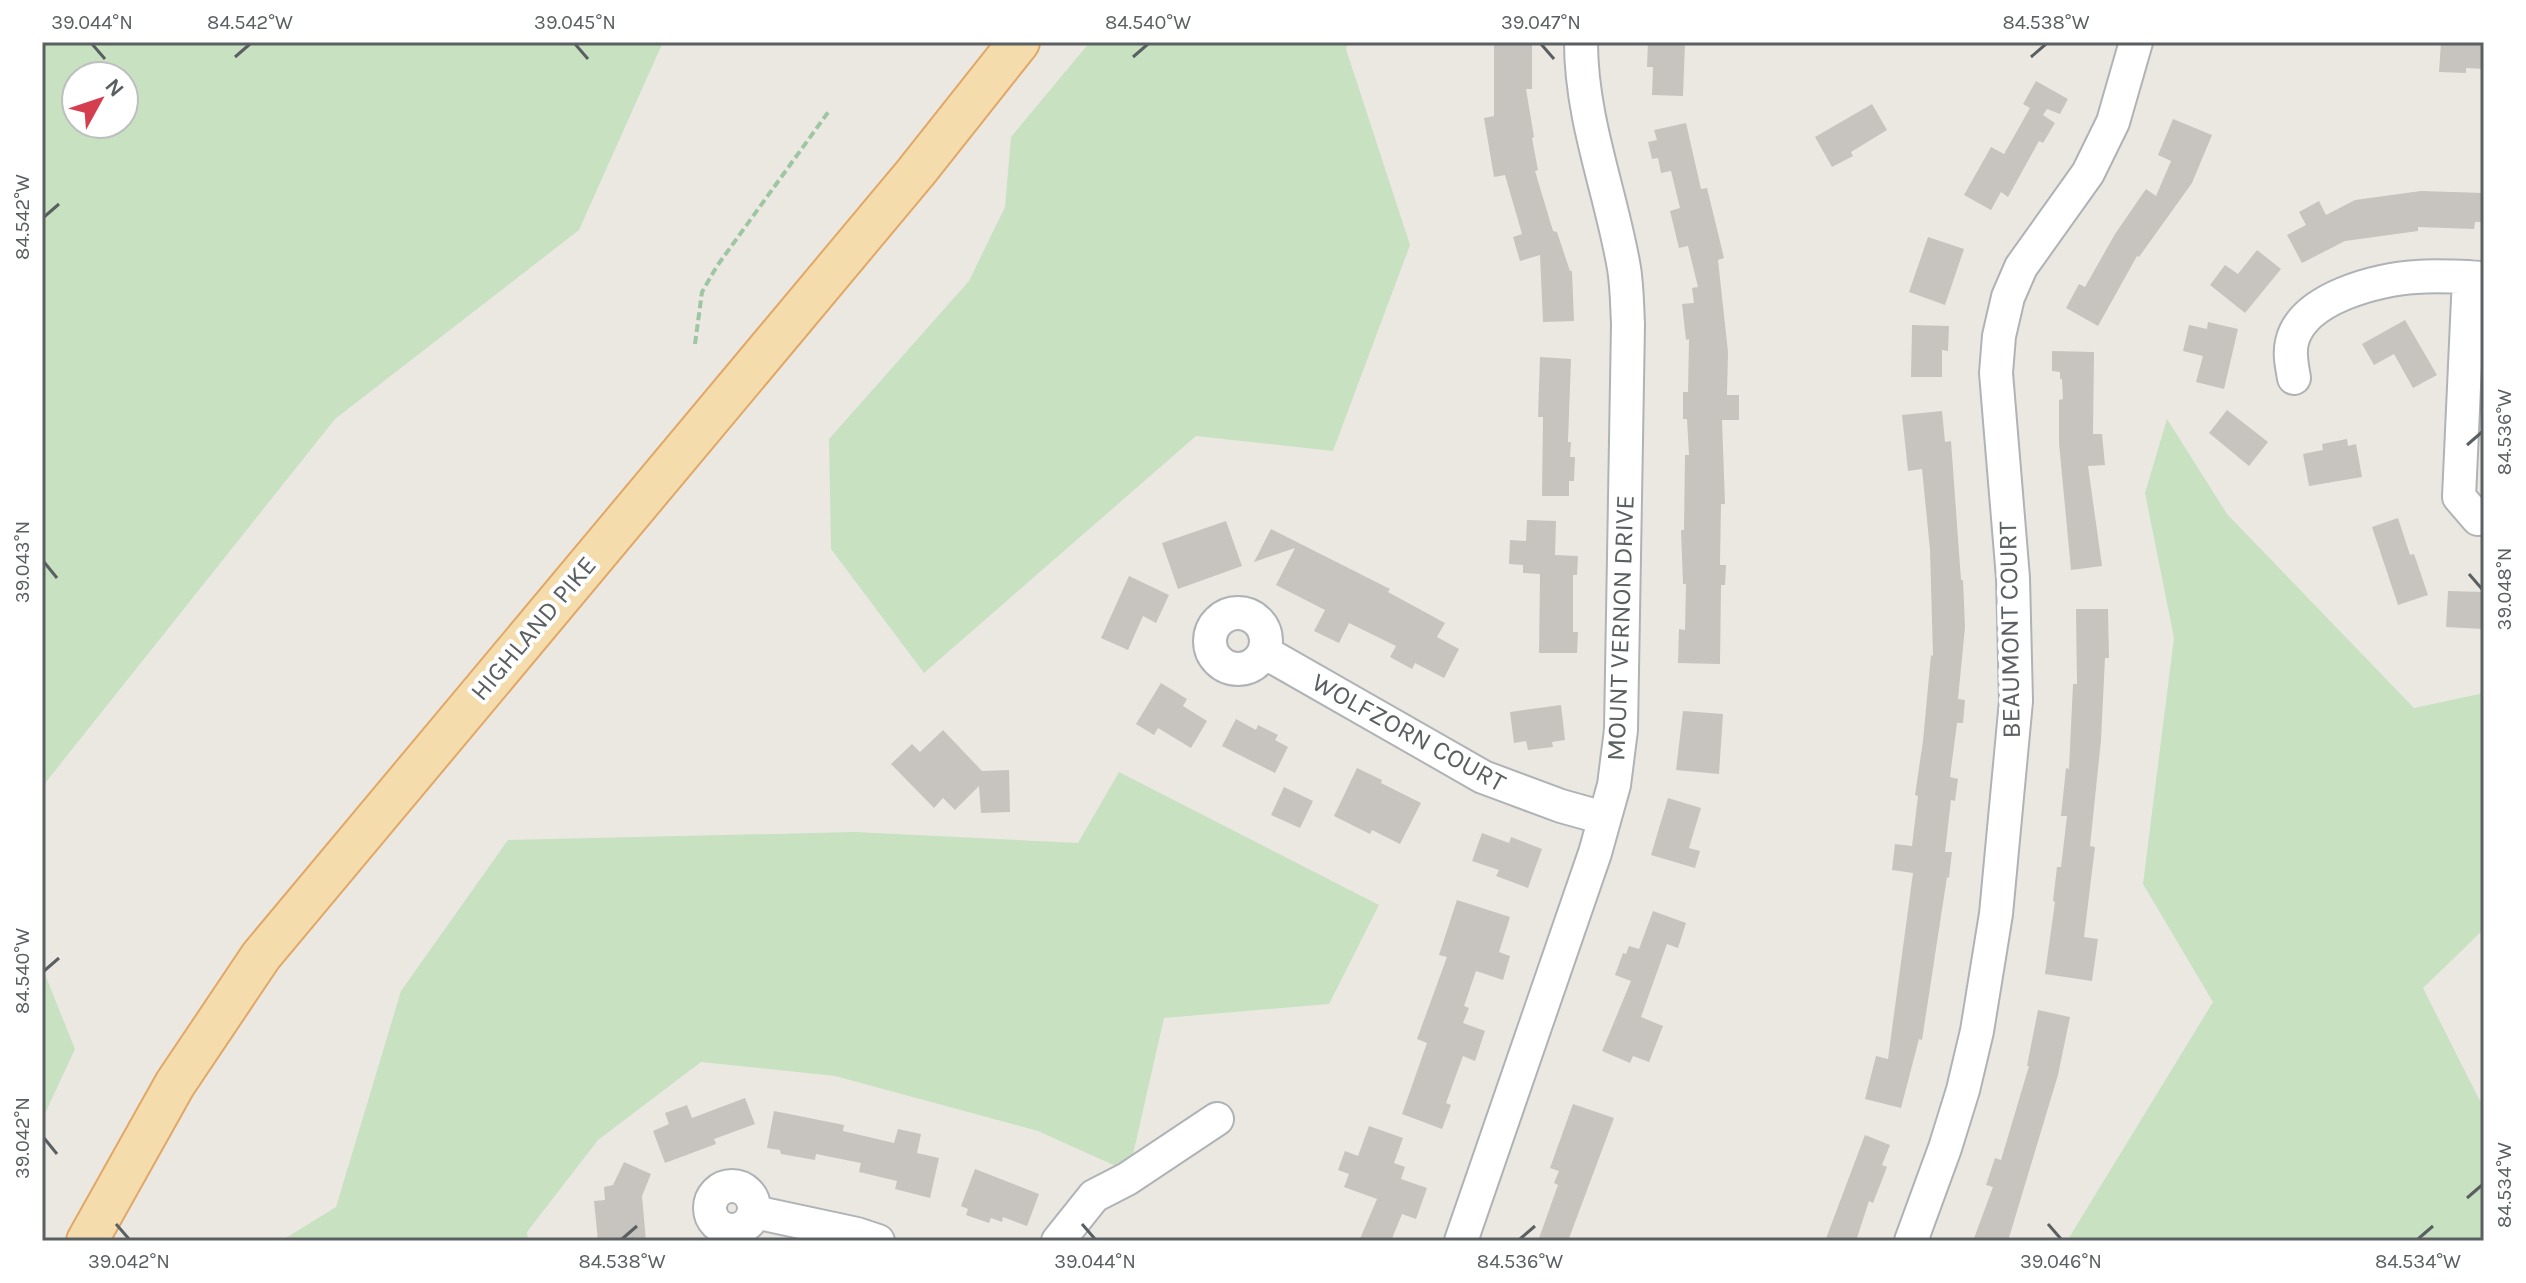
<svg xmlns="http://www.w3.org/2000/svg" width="2526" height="1283" font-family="Karla,sans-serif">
  <rect width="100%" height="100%" fill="#ebe8e2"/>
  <path fill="#c7e1c1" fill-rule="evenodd" d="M42 42H663L579 230 335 419 42 787ZM76 76H124V124H76Z
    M1090 42H1348L1346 49 1410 245 1333 451 1196 436 924 673 831 549 829 439 969 281 1005 207 1011 137Z
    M2167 419 2227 514 2414 708 2484 693V929L2423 988 2484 1109V1241H2067L2213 1002 2143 884 2174 638 2145 493Z
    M1119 772 1379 905 1329 1004 1164 1018 1129 1172 1038 1131 835 1076 701 1062 598 1140 527 1232 528 1241H281L336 1207 401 991 508 840 855 832 1078 843Z
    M42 967 75 1049 42 1120Z"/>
  <path fill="#c7c3bf" d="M1494 42H1532V89H1526L1534 137 1532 138 1538 170 1535 171 1553 231 1557 232 1570 271H1572L1574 321 1543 322 1540 255 1520 261 1513 237 1522 234 1505 175 1494 177 1484 118 1494 116Z
    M1648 42H1685L1683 96 1652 95 1653 67H1647Z
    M2441 42H2484V69L2466 68V73L2439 72Z
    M2036 81 2068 99 2060 114 2047 109 2043 115 2055 123 2043 143 2039 141 2008 197 2001 192 1991 210 1964 195 1991 147 2004 154 2030 108 2023 104Z
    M1872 104 1887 130 1851 152 1853 156 1832 167 1815 137Z
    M2173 119 2212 135 2192 183 2139 257 2137 256 2098 326 2066 308 2079 284 2085 287 2115 234 2146 189 2156 196 2171 161 2158 155Z
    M1686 123 1701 189 1707 188 1724 258 1718 260 1728 352 1727 395H1739V420H1722L1725 504H1721L1720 565H1726L1725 585H1721L1720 664 1678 663 1679 629 1685 630 1686 584H1683L1681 530H1684L1685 455H1689L1687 419H1683V392H1688L1689 339 1686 340 1682 304 1694 303 1692 288 1698 287 1688 246 1679 248 1670 211 1680 208 1671 171 1661 173 1658 158 1652 159 1648 142 1657 140 1654 130Z
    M2421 191 2484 193V222H2475L2474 229 2418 227V231L2345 241 2302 263 2287 235 2306 225 2299 212 2319 201 2326 215 2355 200Z
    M1928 237 1964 249 1945 305 1909 292Z
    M2257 250 2281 269 2245 313 2210 285 2225 265 2238 274Z
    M2405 320 2437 375 2413 388 2394 354 2374 365 2362 344Z
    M2208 322 2238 329 2224 389 2196 382 2203 356 2183 351 2189 325 2207 329Z
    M1912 325 1949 326 1948 351 1942 350V377H1911Z
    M2052 351 2094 352 2093 434H2102L2105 465 2088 466 2102 566 2071 570 2059 443V400L2063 399 2062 379H2060V372L2052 371Z
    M1540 357 1571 359 1568 442H1571L1570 457H1575L1574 481H1569V496H1542L1543 417H1538Z
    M2227 410 2268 442 2249 466 2209 433Z
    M1942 411 1945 442 1951 441 1961 580H1963L1965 627 1958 699 1965 700 1963 723H1957L1950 777 1958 779 1955 801 1951 800 1945 852H1952L1949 878 1947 877 1922 1040 1919 1039 1901 1108 1865 1099 1876 1056 1888 1059 1913 873 1892 870 1895 844 1912 846 1918 796 1915 795 1923 741 1931 655 1933 656 1930 550 1922 469 1908 471 1902 415Z
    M2347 439 2348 446 2356 444 2362 477 2309 486 2303 454 2323 450 2322 444Z
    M2398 518 2410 555 2414 554 2428 595 2398 605 2372 527Z
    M1527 520 1556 521 1555 555 1578 556 1577 575H1573V632H1578L1577 653H1539L1540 574 1523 573V565L1509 564 1510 540 1526 541Z
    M1226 521 1242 566 1178 589 1162 543Z
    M1271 529 1390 589 1388 592 1445 623 1437 637 1459 649 1444 678 1415 663 1412 669 1390 657 1396 646 1349 623 1339 643 1314 631 1325 610 1276 585 1295 548 1254 562Z
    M1129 576 1169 595 1156 623 1143 616 1128 650 1101 638Z
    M2448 591 2484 592V629L2446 627Z
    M2076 609H2108L2109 658H2105L2101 740 2090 846 2095 847 2084 937 2098 939 2092 981 2045 974 2055 902 2053 901 2057 867H2061L2067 816H2061L2066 768 2069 769 2073 684H2077Z
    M1161 683 1187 699 1183 706 1207 721 1191 748 1158 728 1154 735 1136 724Z
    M1561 705 1565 740 1552 742 1553 747 1528 750 1526 741 1514 743 1510 712Z
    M1683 711 1723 714 1719 774 1676 770Z
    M1236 719 1256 730 1258 725 1278 735 1275 740 1288 747 1275 773 1222 746Z
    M943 730 982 771 1009 770 1010 812 981 813 979 786 955 810 943 798 934 808 891 764 912 744 920 752Z
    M1357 768 1382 780 1381 783 1421 803 1400 844 1372 830 1370 834 1334 816Z
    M1284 787 1313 801 1300 828 1271 815Z
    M1668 798 1701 808 1689 848 1700 851 1695 868 1651 855Z
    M1482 833 1509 843 1511 837 1542 849 1528 888 1496 876 1499 870 1472 861Z
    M1457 900 1510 917 1499 952 1510 956 1503 980 1476 971 1464 1006 1469 1008 1463 1023 1485 1031 1475 1061 1463 1056 1446 1103 1451 1105 1442 1129 1402 1114 1427 1043 1417 1039 1447 957 1439 955Z
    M1653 911 1686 923 1678 948 1667 944 1641 1017 1663 1026 1649 1062 1633 1056 1630 1063 1602 1051 1631 981 1615 975 1623 953 1626 954 1629 946 1639 949Z
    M2038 1010 2070 1017 2058 1075 2008 1241H1973L1993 1187 1986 1185 1995 1158 2001 1160 2029 1066H2027Z
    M745 1098 755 1124 714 1139 716 1144 665 1163 653 1131 669 1124 665 1113 687 1105 692 1118Z
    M1573 1104 1614 1118 1568 1241H1538L1558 1185 1554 1183 1559 1171 1550 1168Z
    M774 1111 844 1125 843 1131 894 1143 898 1129 921 1134 917 1153 939 1158 930 1198 895 1189 897 1181 859 1172 861 1163 816 1154 815 1160 781 1154 780 1150 767 1148Z
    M1369 1126 1403 1138 1394 1163 1405 1167 1401 1179 1427 1188 1416 1219 1402 1214 1391 1241H1359L1377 1199 1344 1187 1349 1174 1338 1170 1345 1151 1358 1156Z
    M1865 1135 1890 1145 1882 1165 1887 1167 1873 1203 1869 1201 1856 1241H1825Z
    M624 1162 651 1174 642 1196 646 1241H598L594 1201 605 1200 604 1187 613 1185Z
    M975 1169 1039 1194 1027 1226 1003 1217 1002 1222 991 1218 989 1223 966 1215 968 1209 961 1206Z"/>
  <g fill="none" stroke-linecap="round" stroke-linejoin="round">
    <g stroke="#afb3b6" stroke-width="36">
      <path id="minor" d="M2469 277 2459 497 2478 519
        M2294 378C2292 366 2289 354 2292 342 2302 298 2378 279 2416 277 2439 275 2462 277 2484 278
        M1210 641a28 28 0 1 1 56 0a28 28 0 1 1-56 0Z
        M1264 652 1483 777 1561 806 1604 818
        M710 1208a22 22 0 1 1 44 0a22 22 0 1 1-44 0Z
        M754 1212 857 1234 878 1241
        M1058 1241 1094 1196 1127 1179 1217 1119
        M1461 1241 1595 853 1614 785 1621 730 1628 324C1627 305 1627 286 1624 268 1611 192 1581 120 1581 42
        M1911 1241 1945 1148 1963 1090 1977 1031 1996 914 2016 701 2013 578 1996 373 1999 336 2008 297 2021 267 2088 173 2113 122 2136 42"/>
    </g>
    <g stroke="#e1a765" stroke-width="44">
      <path id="major" d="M87 1241 175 1084 261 956 916 172 1019 42"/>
    </g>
    <path stroke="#9ec6a2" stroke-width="4" stroke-dasharray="8 4" stroke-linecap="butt" d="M695 344 702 292 717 266 829 111"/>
    <use href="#minor" stroke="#fff" stroke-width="32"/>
    <use href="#major" stroke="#f5dcad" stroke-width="40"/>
  </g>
  <path fill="none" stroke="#5a5f61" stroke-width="3" d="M92 44 105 59M575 44 588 59M1541 44 1554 59M235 57 250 44M1133 57 1148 44M2031 57 2046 44M44 217 59 204M2467 445 2482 432M44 562 57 578M2469 574 2482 589M44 971 59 958M44 1138 57 1154M2467 1198 2482 1185M116 1224 129 1239M1082 1224 1095 1239M2048 1224 2061 1239M622 1239 637 1226M1520 1239 1535 1226M2418 1239 2433 1226"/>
  <g text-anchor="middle" stroke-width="8" stroke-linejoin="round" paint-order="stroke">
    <g font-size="26" fill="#5a5f61" stroke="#fff">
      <text transform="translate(533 628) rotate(-50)" y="9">HIGHLAND PIKE</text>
      <text transform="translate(1620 628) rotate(-88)" y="9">MOUNT VERNON DRIVE</text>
      <text transform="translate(2009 630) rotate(-91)" y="9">BEAUMONT COURT</text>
      <text transform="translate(1409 732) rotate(29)" y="9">WOLFZORN COURT</text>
    </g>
  </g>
  <rect width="2526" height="1283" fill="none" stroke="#ffffff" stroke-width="88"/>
  <g transform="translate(100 100) rotate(50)"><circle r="38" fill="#ffffff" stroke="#bdbfc0" stroke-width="2"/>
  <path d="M0-6L14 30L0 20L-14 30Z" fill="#d53e4f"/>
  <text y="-12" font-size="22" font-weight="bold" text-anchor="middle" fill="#5a5f61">N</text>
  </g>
  <rect x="44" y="44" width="2438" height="1195" fill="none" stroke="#5a5f61" stroke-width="3"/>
  <g font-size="20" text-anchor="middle" fill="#5a5f61">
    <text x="92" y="29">39.044°N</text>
    <text x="250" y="29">84.542°W</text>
    <text x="575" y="29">39.045°N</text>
    <text x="1148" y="29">84.540°W</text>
    <text x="1541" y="29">39.047°N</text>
    <text x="2046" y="29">84.538°W</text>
    <text transform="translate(22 217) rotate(-90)" y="7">84.542°W</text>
    <text transform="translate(2504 432) rotate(-90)" y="7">84.536°W</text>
    <text transform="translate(22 562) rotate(-90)" y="7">39.043°N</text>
    <text transform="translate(2504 589) rotate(-90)" y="7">39.048°N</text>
    <text transform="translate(22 971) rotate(-90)" y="7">84.540°W</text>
    <text transform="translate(22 1138) rotate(-90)" y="7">39.042°N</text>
    <text transform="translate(2504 1185) rotate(-90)" y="7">84.534°W</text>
    <text x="129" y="1268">39.042°N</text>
    <text x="622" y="1268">84.538°W</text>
    <text x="1095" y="1268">39.044°N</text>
    <text x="1520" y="1268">84.536°W</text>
    <text x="2061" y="1268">39.046°N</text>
    <text x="2418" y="1268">84.534°W</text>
  </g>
</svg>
